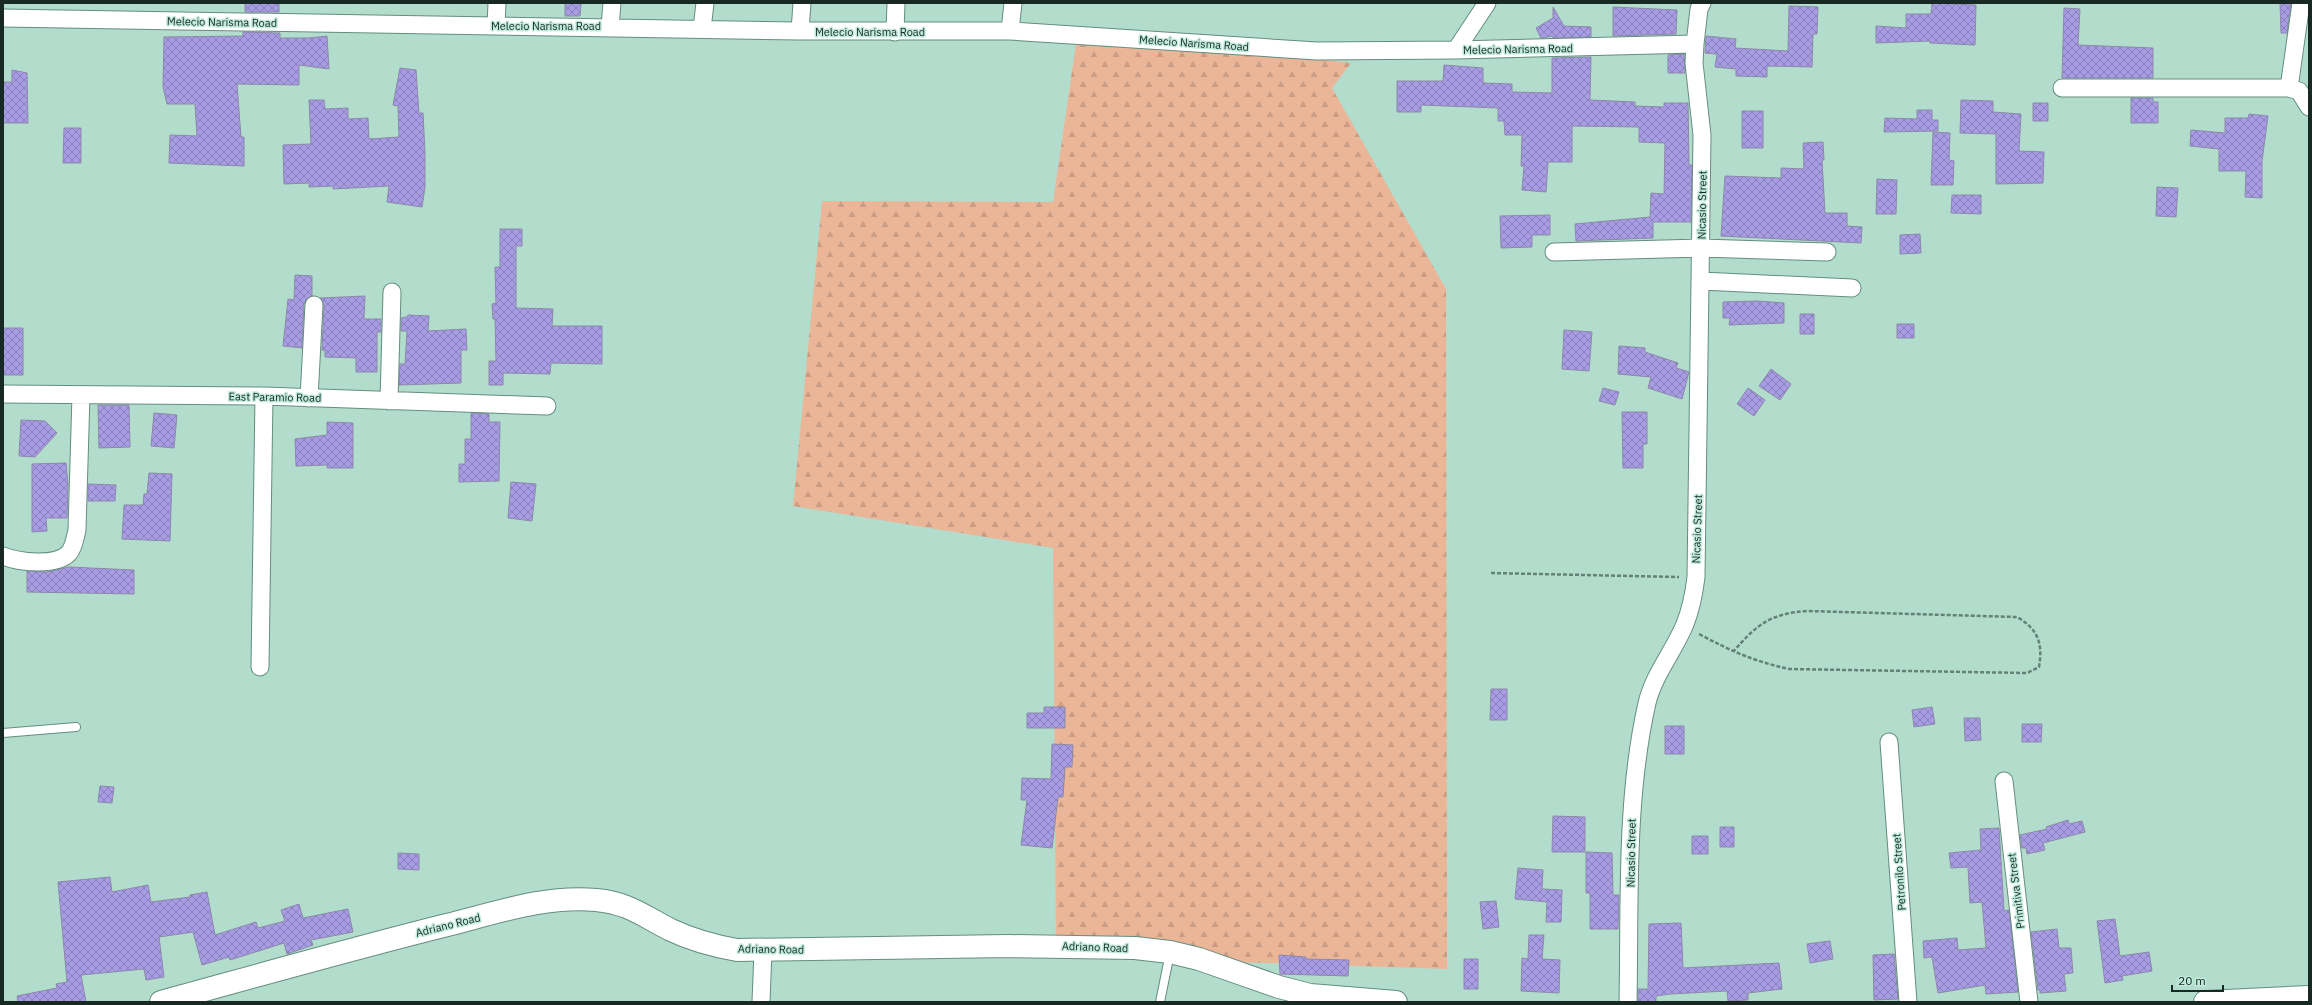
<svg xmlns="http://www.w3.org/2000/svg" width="2312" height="1005" font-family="'IBM Plex Sans',sans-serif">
  <defs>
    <pattern id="forest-firs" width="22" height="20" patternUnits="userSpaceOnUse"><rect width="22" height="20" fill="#ebb698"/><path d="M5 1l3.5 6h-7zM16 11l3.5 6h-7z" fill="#c99c83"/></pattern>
    <pattern id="building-cross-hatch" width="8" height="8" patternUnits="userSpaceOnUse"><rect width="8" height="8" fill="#a89de5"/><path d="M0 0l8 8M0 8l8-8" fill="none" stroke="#8880b9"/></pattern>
  </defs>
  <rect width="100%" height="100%" fill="#b2ddcd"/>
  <path fill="url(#forest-firs)" d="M1078 30 1351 63 1332 88 1446 289 1447 969 1056 956 1053 548 793 506 822 201 1053 202Z"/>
  <path fill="url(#building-cross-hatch)" stroke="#8c88aa" d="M245 3H279V12H245Z
    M565 3H581L580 16H565Z
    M1932 3 1976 5 1975 45 1930 43V41L1876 43V26L1906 28V14H1931Z
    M2280 3H2291L2287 33H2281Z
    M1789 6 1818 7 1817 34H1813L1812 67 1767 66V77L1736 76V69L1715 67 1717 54 1705 53 1706 36 1736 39 1735 48 1788 51Z
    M1553 7 1564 26 1591 27V37L1553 38V36L1541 38 1536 28 1553 18Z
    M1613 7 1677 10 1676 34 1613 36Z
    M2064 8 2080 9 2078 45 2153 48V78H2062Z
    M243 32 280 33V38H309L327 36 329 69 299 65V85L237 84 241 137H244V166L169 163 170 135 197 136 195 104H167L163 87 164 37 243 36Z
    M1684 54 1685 73H1668V55Z
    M1591 57 1590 100 1635 102V106L1664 107V103H1688L1689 165H1692L1691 222H1653V238L1576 241 1575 224 1650 217 1651 193 1664 194 1665 143 1639 142V127L1572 126V162H1548L1546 192 1522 190 1524 166H1521L1522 135H1505L1504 121H1498V108L1421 105V112H1397V81H1443L1444 65 1483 68V83L1512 84V92L1552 93V58Z
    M400 68 416 70 419 113H423L425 153V187L422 207 387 202 389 186 333 189V186L309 187V183L284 184 283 145 311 144 309 100H324L325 109 348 108V119L368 118 369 139 399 137 398 106 393 105Z
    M12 70 27 73 28 123H3V82H12Z
    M2131 98H2153V102H2158V123H2131Z
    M1961 100 1993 101V112L2021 114 2019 151 2044 152 2043 183 1996 184V134L1960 133Z
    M2033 103H2048V121H2033Z
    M1917 110H1932V120H1938V131L1884 132 1885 118 1917 119Z
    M1742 111H1763V148H1742Z
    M2249 114 2268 116 2262 161V198L2245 197 2246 171H2219V149L2190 146 2191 130 2225 133V118H2248Z
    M64 128H81V163H63Z
    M1933 132 1950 133 1949 160 1954 161 1953 185H1931Z
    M1823 142 1824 160H1822L1825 213H1847V226L1862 227 1861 243 1721 236 1725 176 1781 178V168L1804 169 1803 143Z
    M1877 179 1897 180 1896 214H1876Z
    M2157 187 2178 188 2176 217 2156 216Z
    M1952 195H1981V214L1951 213Z
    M1550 215V235H1532V247L1501 248 1500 216Z
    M500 229H522V246H516V308L553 309 552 326H602V364L551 363 550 374 503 373V385H489V361H496L495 319H493L492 304 496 303 495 267H500Z
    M1920 234 1921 253 1900 254V235Z
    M295 275 312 276V296L306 299 304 304 302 348 283 346 288 299 294 300Z
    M365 296 364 319H381V332H377V372H356V358L325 357V351L322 350 324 306 320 298Z
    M1758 301 1784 303V323L1729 325 1730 318H1723V302Z
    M1800 314H1814V334H1800Z
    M408 315 429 316 428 331 466 329 467 350H461V383L399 385 400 364H405L407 331H401V318L407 317Z
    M1897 324H1914V338H1897Z
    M3 328H23V375H3Z
    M1564 330 1592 332 1589 371 1562 369Z
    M1619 346 1645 348V352L1678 363 1676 368 1689 372 1682 399 1648 388 1651 377 1618 374Z
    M1771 369 1791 384 1780 400 1759 386Z
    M1603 388 1619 392 1615 405 1599 401Z
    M1748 388 1765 400 1754 416 1737 404Z
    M98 405H129L130 447 99 448Z
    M1622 412H1647V444H1643V468H1623Z
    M154 413 177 415 174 448 151 446Z
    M471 413 489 414V422H500L499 481 459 482V464H465V439H471Z
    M21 420 45 421 57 433 35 457 19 456Z
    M327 422 353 423V468H327V465L296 466 295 439 327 435Z
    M66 463 68 484 67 518H46L47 531 32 532V464Z
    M149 473 172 474 170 541 122 539 124 505H143L144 494H147Z
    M511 482 536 484 532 521 508 518Z
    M88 484 116 485 115 501H88Z
    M69 567 134 570V594L27 592V571L47 572Z
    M1491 689H1507V720H1490Z
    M1044 707H1065V728H1027V713H1044Z
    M1932 707 1935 724 1914 727 1912 710Z
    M1964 718H1980L1981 740 1965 741Z
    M2022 724H2042L2041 742H2022Z
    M1665 726H1684V754H1665Z
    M1052 744 1073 745 1072 767H1065L1063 797H1058L1052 848 1021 845 1027 800H1021L1022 778 1051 779Z
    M100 786 114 787 112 803 98 802Z
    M1553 816 1585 817V852H1552Z
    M2068 820 2069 824 2082 821 2085 832 2043 843 2045 850 2027 854 2026 848H2022L2020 835 2047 829 2046 827Z
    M1720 827H1734V847H1720Z
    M1999 828 2004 911 2009 910 2018 992 1986 994 1985 985 1938 993 1932 957 1924 958 1923 941 1957 938 1958 950 1986 948 1982 902 1970 903 1968 867 1951 868 1949 853 1981 850 1980 829Z
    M1692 836H1708V854H1692Z
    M1586 852 1612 853 1613 895H1619L1618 929H1590V893H1586Z
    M398 853 419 854V870L398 869Z
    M1518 868 1543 870 1542 889 1562 890 1561 922H1546L1547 902 1515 899Z
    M110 877 112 892 148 885 151 902 190 897V895L207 892 215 935 256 922 258 928 285 921 281 910 299 904 303 918 348 909 353 932 311 940 313 945 287 954 284 943 230 960 229 957 202 965 193 932 159 937 164 977 146 980 144 969 81 975 86 1002H18L17 996 57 988 56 984 67 982 58 882Z
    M1496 901 1499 927 1483 929 1480 902Z
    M2115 919 2120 956 2149 952 2152 971 2122 976 2123 980 2105 983 2097 921Z
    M1681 923 1683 968 1779 963 1782 989 1748 993V1000L1728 1001 1727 991 1670 994 1656 996V1002H1638V989H1648L1649 924Z
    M2057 929 2059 948H2071L2073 973 2064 974 2066 991 2040 993V990H2038L2031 932Z
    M1529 935H1544L1542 959 1560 960 1559 993 1521 991 1522 958 1528 959Z
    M1830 941 1833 959 1810 963 1807 944Z
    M1894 954 1898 999 1874 1000 1873 955Z
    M1279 955 1306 957V959L1349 960 1348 976 1280 974Z
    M1464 959H1478V989H1464Z"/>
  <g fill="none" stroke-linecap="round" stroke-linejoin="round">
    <g stroke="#648d7e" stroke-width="10">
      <path id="lane" d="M3 733 76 727
        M1160 1002 1170 953"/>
    </g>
    <g stroke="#648d7e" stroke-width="19">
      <path id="street" d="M3 18 800 31H1010L1317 51 1456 50 1695 44 1699 9 1702 3
        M496 26 497 3
        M610 27 612 3
        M702 29 705 3
        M800 31 802 3
        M1010 31 1013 3
        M895 32 896 3
        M1456 50 1487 3
        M2062 88H2289L2299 91 2309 107
        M2289 88 2301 3
        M1554 252 1701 248 1827 252
        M1701 281 1852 288
        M3 394 264 396 547 406
        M309 398 314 305
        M389 401 392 292
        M3 556C18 562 56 567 69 553 74 547 75 538 77 530L81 395
        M260 667 264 396
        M1889 742 1908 1002
        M2004 781 2029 1002
        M761 1002 763 951
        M1628 1002C1630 902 1625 801 1647 703 1654 674 1674 651 1685 624 1691 609 1694 594 1696 577L1702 135 1694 63 1695 44"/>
    </g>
    <g stroke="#648d7e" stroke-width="24">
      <path id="secondary" d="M161 1002C256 976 351 949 447 925 495 913 547 895 596 900 629 903 643 916 671 930 692 940 714 946 737 950L1008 946 1135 948 1170 952 1199 959 1279 987 1310 995 1396 1002
        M2205 1002 2309 997"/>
    </g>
    <path stroke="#638176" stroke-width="2.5" stroke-dasharray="4 2" stroke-linecap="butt" d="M1491 573 1679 577
      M1699 634C1731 651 1753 661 1789 669L2027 673 2039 667C2043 643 2038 629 2017 617L1808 611C1771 613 1756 625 1733 652"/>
    <use href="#lane" stroke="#fff" stroke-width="8"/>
    <use href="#street" stroke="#fff" stroke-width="17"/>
    <use href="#secondary" stroke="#fff" stroke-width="22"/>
  </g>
  <g text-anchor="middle" stroke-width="3" stroke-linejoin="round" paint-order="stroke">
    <g font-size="11" fill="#182923" stroke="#bfeada">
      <text transform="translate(222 22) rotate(1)" y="4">Melecio Narisma Road</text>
      <text x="546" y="30">Melecio Narisma Road</text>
      <text x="870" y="36">Melecio Narisma Road</text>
      <text transform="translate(1194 43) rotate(4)" y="4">Melecio Narisma Road</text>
      <text transform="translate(1518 49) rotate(-1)" y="4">Melecio Narisma Road</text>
      <text transform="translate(1702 205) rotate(-89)" y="4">Nicasio Street</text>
      <text transform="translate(275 397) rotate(1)" y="4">East Paramio Road</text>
      <text transform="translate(1697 529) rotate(-88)" y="4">Nicasio Street</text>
      <text transform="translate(1631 853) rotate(-89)" y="4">Nicasio Street</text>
      <text transform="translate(1899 872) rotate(-94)" y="4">Petronilo Street</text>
      <text transform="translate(2016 891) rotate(-97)" y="4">Primitiva Street</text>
      <text transform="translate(448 925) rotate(-14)" y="4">Adriano Road</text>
      <text transform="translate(1095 947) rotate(2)" y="4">Adriano Road</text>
      <text transform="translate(771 949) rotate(1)" y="4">Adriano Road</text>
    </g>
  </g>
  <rect width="2312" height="1005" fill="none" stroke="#182923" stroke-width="8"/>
  <path d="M2172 985v6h51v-6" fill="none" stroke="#182923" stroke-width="2"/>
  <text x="2178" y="985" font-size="12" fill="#182923" stroke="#bfeada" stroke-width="3" paint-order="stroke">20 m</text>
</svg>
